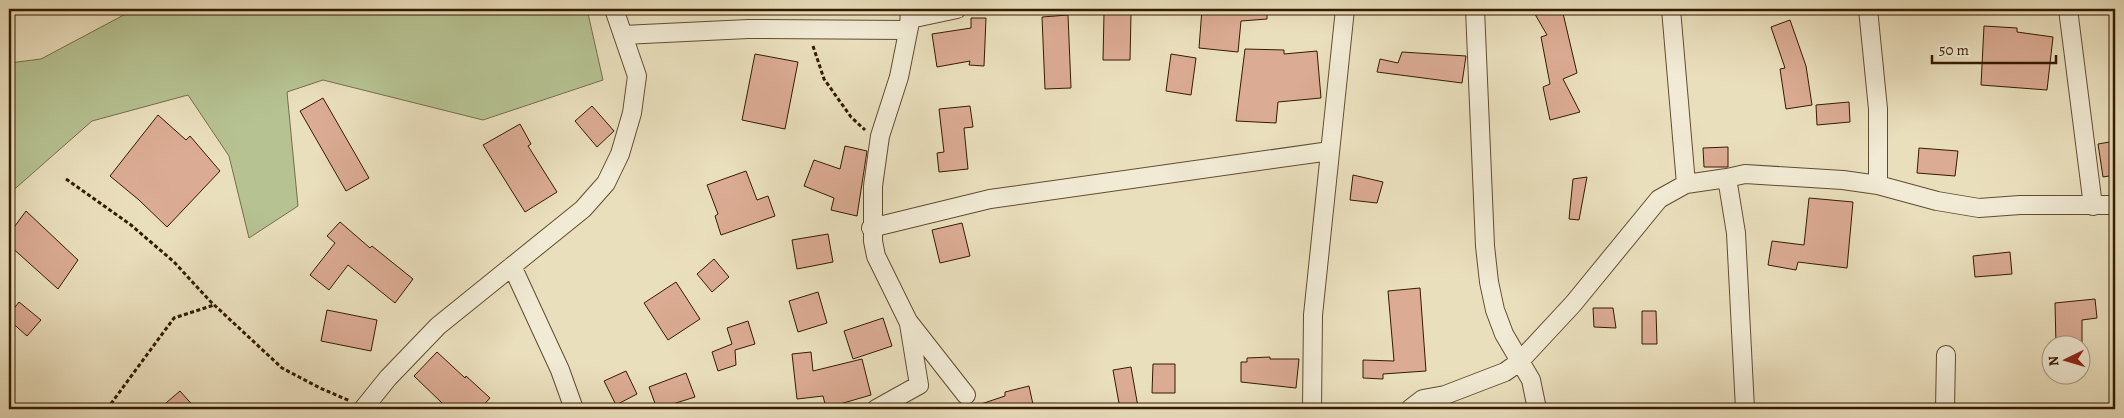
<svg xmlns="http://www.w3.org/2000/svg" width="2124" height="418" font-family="Alegreya,serif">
  <rect width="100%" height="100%" fill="#eadfbd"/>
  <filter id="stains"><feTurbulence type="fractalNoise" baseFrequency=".004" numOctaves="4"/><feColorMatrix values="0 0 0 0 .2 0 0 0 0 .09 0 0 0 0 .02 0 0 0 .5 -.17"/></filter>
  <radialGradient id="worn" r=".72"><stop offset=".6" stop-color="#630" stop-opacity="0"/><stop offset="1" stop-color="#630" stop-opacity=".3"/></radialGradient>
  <path fill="#b6c292" stroke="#756e49" d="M135 9H587L603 80 483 120 323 80 287 92 298 206 249 238 229 156 188 95 92 121 9 194V63L41 59Z"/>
  <path fill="#dbab93" stroke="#341b00" d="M1202 9H1267V19L1241 21 1238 52 1199 48Z
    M1532 9H1562L1577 73 1563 79 1580 112 1550 120 1543 87 1550 84 1541 37 1547 35Z
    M1104 13 1131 14 1130 60H1103Z
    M1068 15 1071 88 1045 89 1042 17Z
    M971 18H986L984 66 969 65 970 61 937 67 932 34 971 28Z
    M1790 20 1806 66 1812 105 1786 109 1780 69 1785 68 1771 27Z
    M1984 26 2017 28V32L2053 37 2047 90 1981 85Z
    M1245 49 1284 50V54L1317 51 1321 98 1278 102 1276 123 1236 121Z
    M1402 52 1466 56 1462 83 1377 72 1380 59 1398 63Z
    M755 54 798 62 785 129 742 120Z
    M1171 54 1196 58 1191 95 1166 91Z
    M323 98 369 178 346 191 300 111Z
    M1849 102 1850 122 1817 125 1816 105Z
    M592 106 614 131 597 147 575 121Z
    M970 106 973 127 964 128 968 169 939 172 937 153 944 152 939 109Z
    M158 115 186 140 190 136 220 171 167 227 139 200 110 176Z
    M520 124 531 144 528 146 557 192 525 212 483 145Z
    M2115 141V175L2103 177 2098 144Z
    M845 146 867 151 857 216 831 210 834 198 804 186 814 160 840 169Z
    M1728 147V167H1704L1703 148Z
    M1919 148 1958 151 1955 176 1917 173Z
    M746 171 757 200 768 196 775 216 721 235 715 216 718 214 707 185Z
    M1353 175 1383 182 1377 203 1350 200Z
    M1587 177 1579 220 1569 219 1573 179Z
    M1809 198 1853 202 1847 268 1798 262 1796 270 1768 265 1772 241 1804 245Z
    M26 211 78 260 58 289 9 245V234Z
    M340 222 370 248 372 246 413 279 395 303 348 265 329 290 310 275 335 243 327 236Z
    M962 223 970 256 940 263 932 230Z
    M828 234 833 262 797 269 792 240Z
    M2010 252 2012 274 1975 277 1973 256Z
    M714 259 729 277 712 292 697 274Z
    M676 282 700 319 668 340 644 303Z
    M1420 288 1426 371 1383 374V379L1363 378V360L1394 361 1388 291Z
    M818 292 827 323 798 332 789 301Z
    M2095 299 2097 318 2082 320V346H2056L2055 303Z
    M19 302 41 320 27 336 9 320V315Z
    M1593 308H1613L1616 328 1594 327Z
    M327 310 377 320 371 351 321 341Z
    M1642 311H1656L1657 344H1642Z
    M883 318 892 346 853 359 844 331Z
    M748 321 755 344 735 350 736 365 718 371 712 352 732 344 727 328Z
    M437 352 465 378 466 376 490 398 480 409H436L442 403 414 376Z
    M811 352 813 371 862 359 871 395 826 408 823 396 797 399 792 354Z
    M1270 357V359H1299L1296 388 1241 382V362H1247V358Z
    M1153 364H1175V393H1152Z
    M1131 367 1138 407 1120 409 1113 370Z
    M626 371 637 394 616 405 604 381Z
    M686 373 695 397 657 409 649 387Z
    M1029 386 1034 409H972V407L1005 396V392Z
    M180 391 196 409H159Z"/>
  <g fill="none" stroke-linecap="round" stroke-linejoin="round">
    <g stroke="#624c2f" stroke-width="20">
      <path id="street" d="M910 9 909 27 899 77 880 136 873 186V241L876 256 908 321 966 395
        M1475 9 1485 246 1489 282 1495 310 1504 334 1531 380 1537 409
        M1671 9 1686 184
        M1868 9 1878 109V185
        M2068 9 2093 206
        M910 19 957 9
        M623 35 748 29 908 30
        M1727 178 1736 233 1745 409
        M871 228 990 199 1330 151
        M512 266 560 370 574 409
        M363 409 388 378 438 326 583 209 606 183 620 154 632 113 637 76 614 9
        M876 409 919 385 909 324
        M1312 409 1313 315 1345 9
        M1410 409 1423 399 1445 395 1505 372 1519 362 1573 304 1659 199 1686 184 1727 178 1745 174 1843 180 1878 185 1937 201 1979 208 2020 205H2115
        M1945 409 1946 355"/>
    </g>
    <path stroke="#341b00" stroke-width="3" stroke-dasharray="4 2.5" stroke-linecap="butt" d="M813 46 824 79 851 117 865 130
      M66 179 131 225 174 262 210 301 282 368 320 388 350 401
      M107 409 174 318 214 305"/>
    <use href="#street" stroke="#f1ead4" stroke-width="18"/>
  </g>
  <rect width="2124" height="418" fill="none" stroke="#eadfbd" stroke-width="30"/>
  <rect x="10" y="10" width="2104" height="398" fill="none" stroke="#341b00" stroke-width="2.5"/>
  <rect x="15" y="15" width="2094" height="388" fill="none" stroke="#341b00"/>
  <g transform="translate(2066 360) rotate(265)"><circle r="24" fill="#f1ead4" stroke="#a5977f"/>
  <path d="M0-4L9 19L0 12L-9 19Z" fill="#8f2418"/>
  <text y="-8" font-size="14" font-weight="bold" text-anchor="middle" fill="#341b00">N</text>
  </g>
  <path d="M1932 55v8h124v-8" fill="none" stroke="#341b00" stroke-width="2.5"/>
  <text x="1939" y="55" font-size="15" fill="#341b00" stroke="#f1ead4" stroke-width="4" paint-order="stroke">50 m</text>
  <rect width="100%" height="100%" filter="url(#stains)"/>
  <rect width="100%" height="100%" fill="url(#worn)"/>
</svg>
